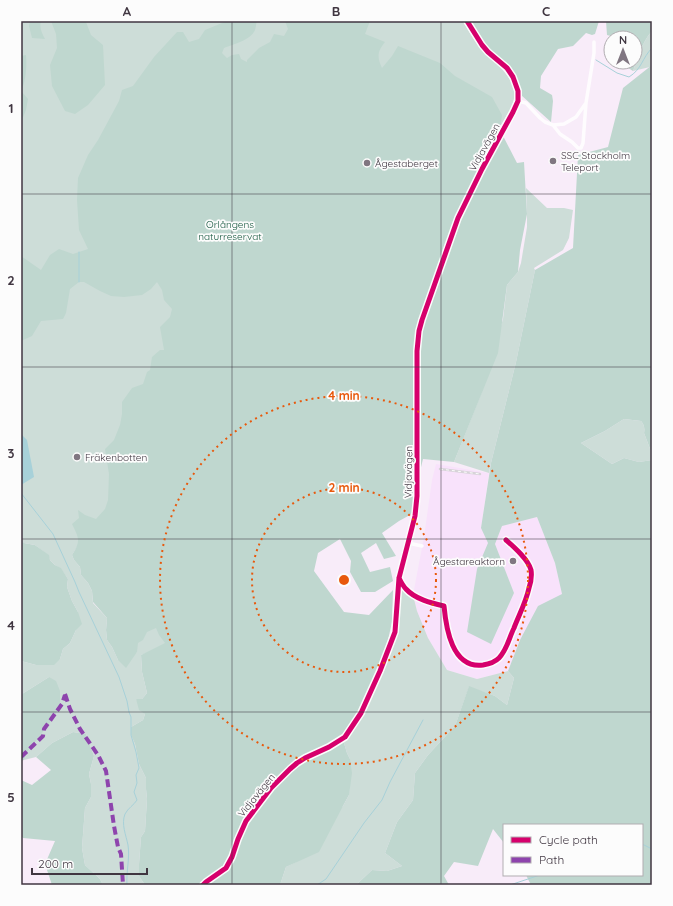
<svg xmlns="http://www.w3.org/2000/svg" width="673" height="906" font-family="Quicksand,sans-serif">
  <rect width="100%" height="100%" fill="#f8ecf9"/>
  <path fill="#f8e2fb" d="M436 464 489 473 481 528 489 543 477 569 514 594 495 544 502 526 537 517 555 563 562 594 520 640 508 671 477 679 447 670 428 638 417 611 413 595 424 537 432 480Z"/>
  <path fill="#cdddd8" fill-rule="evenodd" d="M21 21H463C468 30 473 39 480 47 495 65 524 80 511 108L496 134 302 518 297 599 141 655 142 672 147 693 142 699H136L145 714 143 720 131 727V735L135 744 139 764 146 778V789L147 799 145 831 141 837 139 864V876L145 885H103L100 879 85 865 82 848 85 808 91 797V784L89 774 94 756 86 734 73 732 52 743 36 757 24 760 29 750 49 677 22 694 21 696V661L36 665 60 659 63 649 70 643 76 630 78 612 72 601 67 587 68 579 61 569 55 565 50 560 48 555 35 545 24 543 21 537ZM77 547 137 652 118 660 112 647 107 640 106 630 107 618 93 603 92 591 88 583 81 575 80 567 74 560 72 555Z
    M652 31V65L650 67 633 71C638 58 642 42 652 31Z
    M526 188 547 208H564L573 210 569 238 563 250 534 268 535 270 516 362 491 463 489 473 454 462 481 394 503 319 507 285 518 272 521 263 527 227V214Z
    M624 419 641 421C644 424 645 429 644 433L652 454V460L639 462 624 458 612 464 581 443 605 431Z
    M399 578 413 595 417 611 428 638 447 670 477 679 508 671 514 678 507 705 495 696 469 687 455 726 428 755 415 773 413 800 397 822 385 853 402 866 387 871 372 870 356 885H280L286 867 296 862 343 806 349 795 350 759 347 753 344 743 345 737 374 685 395 632Z"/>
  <path fill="#bfd7cf" d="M30 21H41C39 28 42 33 45 39L32 38 29 26Z
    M51 21H84L86 22 91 35 103 45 105 85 88 105 75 114 65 111 52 86 50 65 57 48 56 34Z
    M227 21H257C256 24 256 27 255 30 251 40 234 44 224 48L222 53 227 58 232 55 239 54 241 59 247 62V60L259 48 270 42 274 34 284 36 288 29 285 21H370L365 34 385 42C377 52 377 57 382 68L392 56 398 46 440 63 455 76 492 97 502 115 500 130 517 163 524 162 527 214 520 250 518 272 507 285 498 353 454 462 423 459 418 480V506L410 515 399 521 382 533 396 556 384 559 376 543 361 553 370 572 390 567 393 581 375 592H361L350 572 351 561 340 539 318 553 314 571 344 612 369 615 393 590 392 622 388 640 380 664 359 713 345 737 344 743 347 753 350 759 352 773 349 795 343 806 319 852 286 867 280 885H145L139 876V864L141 837 145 831 147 799 146 789V778L139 764 135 744 131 735V727L143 720 145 714 139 710 136 699H142L147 693 142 672 141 655 165 643 159 635 156 628 147 632 143 640 138 643 137 652 126 668 118 660 112 647 107 640 106 630 107 618 93 602 92 591 88 583 81 575 80 567 74 560 72 555C81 541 79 538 72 524L79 518 78 510 85 515 96 519 105 509 108 500 109 474 105 449 114 440 120 425 122 414V402L132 388 143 384 147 372 150 370 152 357 160 350H164L160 327 170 317 172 309 164 300 162 290 157 282 151 289 142 295 124 297 111 296 100 291 84 282H79L70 289 66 313 63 319 41 321 32 336 21 341V256L41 270 50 255 59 249 73 254 88 249 79 230 77 200 78 178 88 155 98 140 119 101 122 90 133 86 154 57 177 32H183L189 42 199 39 205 30Z
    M467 21H599L595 34 592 35 586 33 573 46 558 49 541 76 540 88 552 95 553 101 551 122 521 95 519 87 513 75 488 52Z
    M606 21H652V31C642 42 638 58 633 71L622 64 635 62V38H618L607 35Z
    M26 55C27 66 26 81 21 91L28 99 26 110 21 122V56Z
    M652 65V454L644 433C645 429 644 424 641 421L624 419 605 431 581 443 612 464 624 458 639 462 652 460V885H531L526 875H642V825H504V843L493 829 478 866 454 862 444 876 449 885H356L372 870 387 871 402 866 385 853 397 822 413 800 415 773 428 755 455 726 469 686 495 696 507 705 514 678 508 671 520 640 538 606 562 594 555 563 537 517 502 526 495 544 514 593 491 644 467 632 477 569 488 543 481 528 491 463 516 362 535 270 573 248 578 155 608 147 623 88Z
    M21 537 24 543 35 545 49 555 50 560 55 565 61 568 68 579 67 587 72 601 78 612 82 624 76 630 70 643 63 649 60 659 54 665H36L21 661Z
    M49 677 56 681 60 691V704L55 716 29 750 24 760 21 761 22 694Z
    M73 732 86 734 94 756 89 774 91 784V797L85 808 82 848 85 865 100 879 103 885H52L45 864 55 841 23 838 21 836V780L32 785 51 770 36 757 52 743Z"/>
  <path fill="#a7d1d9" d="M21 434 27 440 34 477 21 485Z"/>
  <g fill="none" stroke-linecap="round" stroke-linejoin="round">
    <path stroke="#a7d1d9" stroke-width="1" d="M596 60 617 73 629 77C642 69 642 58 652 48
      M79 252V282
      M21 493 53 534 75 582 79 592 119 677 127 701 129 712 131 717V735L136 752 139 768 136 775 137 783 134 792 137 800C134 805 128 808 125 814 121 824 126 835 128 845 130 858 126 872 127 885
      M642 844 652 849
      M317 885 326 879 364 823 382 800 390 782 423 720
      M510 885 540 875"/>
    <path stroke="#fefcfe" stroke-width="3.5" d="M518 101 526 103 540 118 545 122 553 125 560 134 572 142 578 148H581L583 143 586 103
      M553 125 564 124 576 117 586 103 594 53V42
      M399 578C411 598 422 600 444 606 446 628 452 669 483 665 489 664 495 662 499 658 507 650 509 638 514 628 519 615 526 602 529 588 531 582 532 576 531 570 528 559 514 547 506 540
      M203 885 206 882 226 868 232 857 238 839 246 821 271 788 290 769 297 763 305 758 329 747 345 737 361 713 380 671 395 632 399 578 408 543 422 546"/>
    <path stroke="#fefcfe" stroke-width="4.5" d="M408 543 415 516 417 496V351L419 331 422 320 458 218 482 169 513 112 518 101V91L513 77 507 68 488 52 482 45 467 21"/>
    <g stroke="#d7d3d8" stroke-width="2.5">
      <path id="rail" d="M440 469 480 474"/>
    </g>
    <use href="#rail" stroke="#fcfcfc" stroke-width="1" stroke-dasharray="3" stroke-linecap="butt"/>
    <path stroke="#8e44ad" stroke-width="4" stroke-dasharray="8 4" stroke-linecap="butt" d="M65 694 70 709 80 729 98 755 106 771 114 826 118 847 121 854 123 885
      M21 757 43 736 44 729 62 704 65 695"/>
    <g stroke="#fcfcfc" stroke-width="8">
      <path id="cycleway" d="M399 578C401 582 403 586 406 589 415 599 431 603 444 606 446 628 452 669 483 665 489 664 495 662 499 658 507 650 509 638 514 628 519 615 526 602 529 588 531 582 532 576 531 570 528 559 514 547 506 540
        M203 885 206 882 226 868 232 857 238 839 246 821 271 788 290 769 297 763 305 758 329 747 345 737 361 713 380 671 395 632 399 578 415 516 417 496V351L419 331 422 320 458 218 482 169 513 112 518 101V91L513 77 507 68 488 52 482 45 467 21"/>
    </g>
    <use href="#cycleway" stroke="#d6006c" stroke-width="5"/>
  </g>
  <path fill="none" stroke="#403641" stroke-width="1" stroke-opacity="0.55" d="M232 21V885M441 21V885M21 194H652M21 367H652M21 539H652M21 712H652"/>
  <g fill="none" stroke="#e8590c" stroke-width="2" stroke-dasharray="2 4">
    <circle cx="344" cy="580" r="92"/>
    <circle cx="344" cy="580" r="184"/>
  </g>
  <g fill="#807681" stroke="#fcfcfc" stroke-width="1.5">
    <circle cx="553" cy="161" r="4"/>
    <circle cx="367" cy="163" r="4"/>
    <circle cx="77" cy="457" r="4"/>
    <circle cx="513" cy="561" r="4"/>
  </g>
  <g text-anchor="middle" stroke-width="3.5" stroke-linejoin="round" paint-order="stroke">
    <g font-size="10" fill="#403641" stroke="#fcfcfc">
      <text transform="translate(484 147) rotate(-61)" y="4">Vidjavägen</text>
      <text transform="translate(408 472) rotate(-89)" y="4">Vidjavägen</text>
      <text transform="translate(256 795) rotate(-51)" y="4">Vidjavägen</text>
    </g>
    <g font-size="10" fill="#403641" stroke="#fcfcfc" text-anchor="start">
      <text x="561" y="159">SSC Stockholm<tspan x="561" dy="12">Teleport</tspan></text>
      <text x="375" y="167">Ågestaberget</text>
      <text x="85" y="461">Fräkenbotten</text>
      <text x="505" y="565" text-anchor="end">Ågestareaktorn</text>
    </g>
    <g font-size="10" fill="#16583f" stroke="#fcfcfc">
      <text x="230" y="228">Orlångens<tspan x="230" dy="12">naturreservat</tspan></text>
    </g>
  </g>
  <circle cx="344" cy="580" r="6" fill="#e8590c" stroke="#fcfcfc" stroke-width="2"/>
  <g font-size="12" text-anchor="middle" font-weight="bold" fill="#e8590c" stroke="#fcfcfc" stroke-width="3.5" stroke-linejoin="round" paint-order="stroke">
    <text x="344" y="400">4 min</text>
    <text x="344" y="492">2 min</text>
  </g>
  <rect width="673" height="906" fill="none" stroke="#fcfcfc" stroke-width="44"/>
  <rect x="503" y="824" width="140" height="52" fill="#fcfcfc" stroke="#b1adb1"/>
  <rect x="511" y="837" width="20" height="6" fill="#d6006c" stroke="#b1adb1"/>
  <text x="539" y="844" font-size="12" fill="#403641">Cycle path</text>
  <rect x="511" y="857" width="20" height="6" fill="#8e44ad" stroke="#b1adb1"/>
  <text x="539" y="864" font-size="12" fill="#403641">Path</text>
  <g transform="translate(623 50)"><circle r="19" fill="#fcfcfc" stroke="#b1adb1"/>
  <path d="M0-3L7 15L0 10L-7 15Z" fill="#807681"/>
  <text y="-6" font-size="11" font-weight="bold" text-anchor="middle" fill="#403641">N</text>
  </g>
  <path d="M32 868v6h115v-6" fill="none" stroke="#403641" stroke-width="2"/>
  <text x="38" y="868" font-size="12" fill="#403641" stroke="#fcfcfc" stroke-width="3" paint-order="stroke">200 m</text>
  <rect x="22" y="22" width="629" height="862" fill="none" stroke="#403641" stroke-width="1.5"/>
  <g font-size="13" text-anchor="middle" font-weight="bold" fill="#403641">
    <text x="127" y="16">A</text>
    <text x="336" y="16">B</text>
    <text x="546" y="16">C</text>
    <text x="11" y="113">1</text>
    <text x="11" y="285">2</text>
    <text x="11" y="458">3</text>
    <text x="11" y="630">4</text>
    <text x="11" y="802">5</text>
  </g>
</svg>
